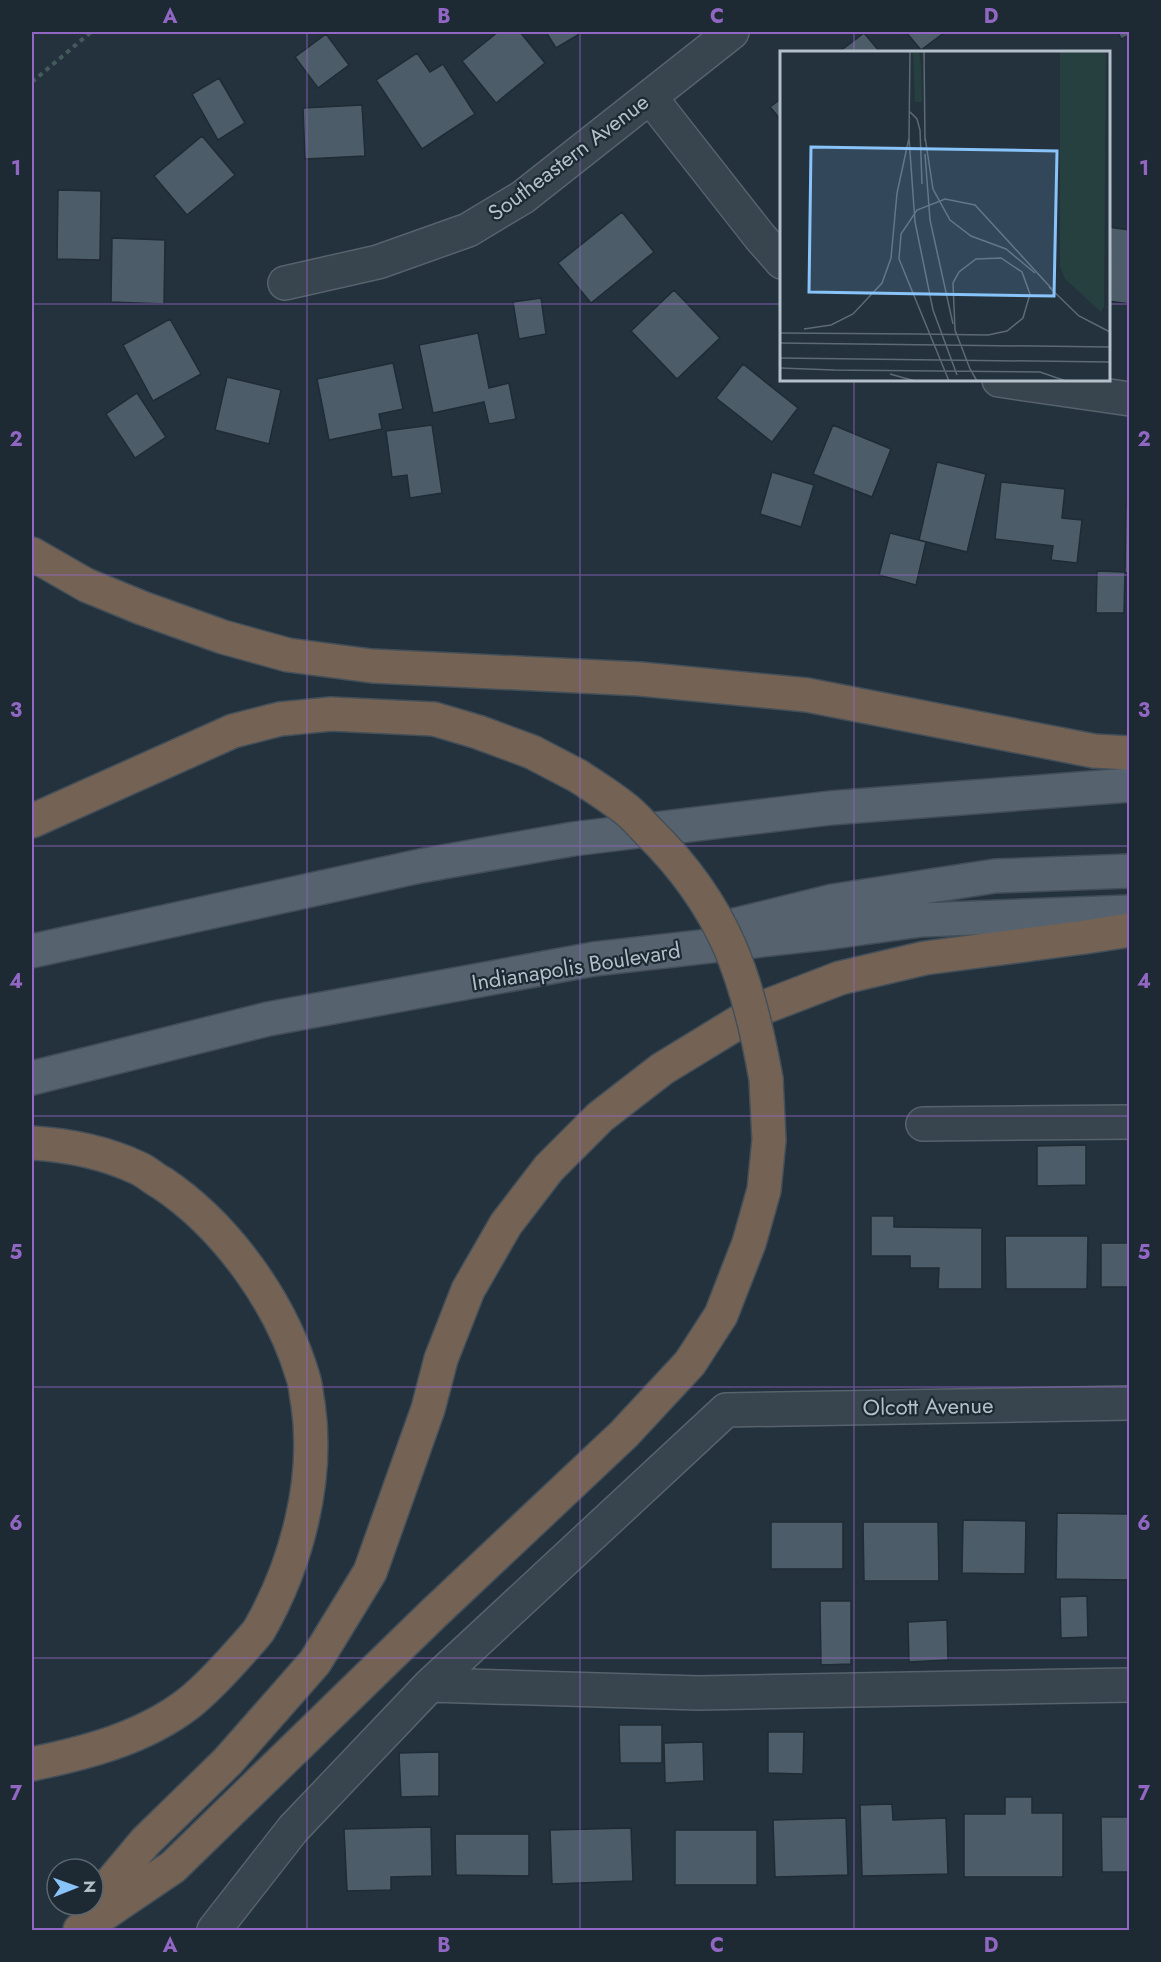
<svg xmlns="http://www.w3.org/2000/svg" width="1161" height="1962" font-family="Jost,sans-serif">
  <rect width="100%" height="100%" fill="#24323e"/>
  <path fill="#4c5d69" stroke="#1f2b35" stroke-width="1.5" d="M498 32H520L545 63 496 103 462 61Z
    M546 32H583L556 48Z
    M906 32H945L921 50Z
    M1118 32H1130V35L1121 39Z
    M864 33 880 52H839Z
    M326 34 349 65 318 88 295 57Z
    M417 53 430 72 443 64 475 114 422 149 376 80Z
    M219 78 245 123 218 140 192 94Z
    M782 98V121L770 107Z
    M362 105 365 156 305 159 303 108Z
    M202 136 235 175 187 215 154 176Z
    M58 190 101 191 100 260 57 259Z
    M622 212 654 252 591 303 558 263Z
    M1108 227 1130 230V304L1108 301Z
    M112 238 165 240 164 304 111 302Z
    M674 290 720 338 677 379 631 331Z
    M541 298 546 334 519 339 513 302Z
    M170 319 201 374 153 401 123 345Z
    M478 333 489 388 509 383 516 419 489 424 484 402 433 413 419 345Z
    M393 363 403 409 379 414 382 429 329 440 317 379Z
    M743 364 798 408 772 442 716 398Z
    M227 377 281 390 269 444 215 430Z
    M137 393 166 437 135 458 106 414Z
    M432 425 442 493 410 498 407 475 392 477 386 431Z
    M833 425 891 449 872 497 813 474Z
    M937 462 986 474 967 552 919 540Z
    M772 472 814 485 801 527 760 514Z
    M1001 482 1065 489 1062 518 1082 520 1077 563 1051 560 1053 546 995 539Z
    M1126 504H1130V573H1125Z
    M890 533 926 542 916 585 879 575Z
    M1097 571 1125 572 1124 613H1096Z
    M1086 1145V1185L1037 1186V1146Z
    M871 1216H894V1227L982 1228V1289H938L939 1268H910V1256H871Z
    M1005 1236H1088L1087 1289H1006Z
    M1101 1243H1130V1287H1101Z
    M1057 1513 1130 1514V1580L1056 1579Z
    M963 1520 1026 1521 1025 1574 962 1573Z
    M771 1522H843V1569H771Z
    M863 1522H938L939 1581H864Z
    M1087 1596 1088 1637 1061 1638 1060 1597Z
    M820 1601H851V1664L821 1665Z
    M947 1620 948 1660 909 1662 908 1622Z
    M619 1725H662V1763H620Z
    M768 1732H804L803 1774 768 1773Z
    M703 1742 704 1781 665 1783 664 1743Z
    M439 1752V1796L401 1797 399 1753Z
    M1005 1797H1032V1813H1063V1877H964V1814H1005Z
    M892 1804 893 1820 946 1818 948 1874 862 1876 860 1805Z
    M1101 1817H1130V1872H1102Z
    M846 1818 848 1875 775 1877 773 1820Z
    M431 1827 432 1876 391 1877V1890L347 1891 344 1829Z
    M631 1828 633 1881 552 1884 550 1830Z
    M675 1830H757V1885H675Z
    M455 1834H529V1876L456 1875Z"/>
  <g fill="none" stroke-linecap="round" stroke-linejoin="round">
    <g stroke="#56626c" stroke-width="36">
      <path id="minor" d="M650 97 760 237 782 262
        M285 283 378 262 468 230 523 197 732 32
        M999 380 1130 399
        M923 1124 1130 1122
        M430 1685 699 1693 1130 1685
        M214 1930 293 1829 430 1685 726 1410 1130 1403"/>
    </g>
    <g stroke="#414d57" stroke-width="36">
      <path id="major" d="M727 927 833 901 995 876 1130 871
        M32 951 420 866 573 839 830 808 1130 785
        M32 1078 268 1019 594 959 824 933 921 920 1130 912"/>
    </g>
    <g stroke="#434f59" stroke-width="36">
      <path id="highway" d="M32 554 86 585 142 608 223 637 288 655 372 666 640 679 807 695 1094 751 1130 753
        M32 821 233 731 280 719 331 714 434 719 478 732 532 752 578 776
        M32 1143C67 1145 106 1153 138 1168 147 1172 154 1179 162 1183 226 1226 281 1302 303 1377 306 1385 306 1395 308 1404 319 1479 297 1564 259 1630 254 1637 247 1644 241 1651 225 1669 208 1688 189 1703 144 1738 86 1753 32 1764
        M93 1904 145 1842 228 1761 315 1662 370 1572 428 1409 441 1359 468 1290 506 1224 549 1168 600 1117 662 1069 762 1008 840 978 925 958 1085 937 1130 930
        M80 1930 173 1867 433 1614 624 1434 690 1363 721 1315 749 1243 764 1190 769 1140 766 1079"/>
    </g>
    <path stroke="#445b5b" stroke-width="4" stroke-dasharray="4.5 4.5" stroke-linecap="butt" d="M32 82 91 32"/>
    <use href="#minor" stroke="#38444e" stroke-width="33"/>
    <use href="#major" stroke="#56636e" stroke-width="33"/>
    <use href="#highway" stroke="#746354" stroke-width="33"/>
    <g stroke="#434f59" stroke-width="36" stroke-linecap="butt">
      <path id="highway-bridge" d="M578 776C593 786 609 796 623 807 633 814 641 824 650 833 725 907 748 978 766 1079"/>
    </g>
    <use href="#highway-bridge" stroke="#746354" stroke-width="33"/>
  </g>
  <path fill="none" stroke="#9167c3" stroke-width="1.5" stroke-opacity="0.55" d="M307 32V1930M580 32V1930M854 32V52M32 304H782M1108 304H1130M854 380V1930M32 575H1130M32 846H1130M32 1116H1130M32 1387H1130M32 1658H1130"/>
  <g text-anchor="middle" stroke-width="4.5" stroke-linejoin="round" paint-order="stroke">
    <g font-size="22" fill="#b3bfc9" stroke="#1d2933">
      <text transform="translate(568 157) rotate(-37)" y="8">Southeastern Avenue</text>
      <text transform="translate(576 966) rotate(-9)" y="8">Indianapolis Boulevard</text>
      <text transform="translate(928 1406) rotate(-1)" y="8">Olcott Avenue</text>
    </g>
  </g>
  <g transform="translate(780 51)">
    <rect width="330" height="330" fill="#24323e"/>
    <path d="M133 0H139L141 15 142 51H135ZM280 0H326L324 256 321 261 285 228 280 216Z" fill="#263f3f"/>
    <path fill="none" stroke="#5d6a76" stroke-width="1.5" d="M130 0 129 87 135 171 153 259 177 324M144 0 145 90M129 60 137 68 140 79 142 133M145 86 153 138 170 169 191 185 226 198 255 222M145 103 150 169 173 273M269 236 299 265 330 281M24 278 51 274 73 263 102 232 111 207 117 142 129 87M0 282 137 283 208 284 227 280 243 267 250 243 242 221 221 207 196 208 179 221 173 232 175 279 190 318 197 330M0 292 330 296M0 307 330 311M0 317 54 319M50 319 260 321 286 330M110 323 135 330M169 330 119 208 121 183 137 159 165 148 195 154 272 238"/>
    <path fill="#88c3f9" fill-opacity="0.15" stroke="#88c3f9" stroke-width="3" d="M31 96 277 100 274 245 29 241Z"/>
    <rect width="330" height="330" fill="none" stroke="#b3bfc9" stroke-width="3"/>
  </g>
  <rect width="1161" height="1962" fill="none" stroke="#1d2933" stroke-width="66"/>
  <g transform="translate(75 1887) rotate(89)"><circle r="28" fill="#1d2933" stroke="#59656f" stroke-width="1.5"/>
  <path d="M0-4.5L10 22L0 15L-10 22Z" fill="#88c3f9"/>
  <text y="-9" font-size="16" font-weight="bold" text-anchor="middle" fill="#b3bfc9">N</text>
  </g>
  <rect x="33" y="33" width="1095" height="1896" fill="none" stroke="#9167c3" stroke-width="2"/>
  <g font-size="20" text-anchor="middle" font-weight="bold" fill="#9167c3">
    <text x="170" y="23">A</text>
    <text x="444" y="23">B</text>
    <text x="717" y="23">C</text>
    <text x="991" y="23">D</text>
    <text x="16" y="175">1</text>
    <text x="1144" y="175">1</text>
    <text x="16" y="446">2</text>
    <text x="1144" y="446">2</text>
    <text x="16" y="717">3</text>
    <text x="1144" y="717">3</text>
    <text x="16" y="988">4</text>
    <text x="1144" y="988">4</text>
    <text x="16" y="1259">5</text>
    <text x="1144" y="1259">5</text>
    <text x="16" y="1530">6</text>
    <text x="1144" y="1530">6</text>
    <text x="16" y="1800">7</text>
    <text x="1144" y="1800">7</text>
    <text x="170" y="1952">A</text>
    <text x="444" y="1952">B</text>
    <text x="717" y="1952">C</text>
    <text x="991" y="1952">D</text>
  </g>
</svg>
